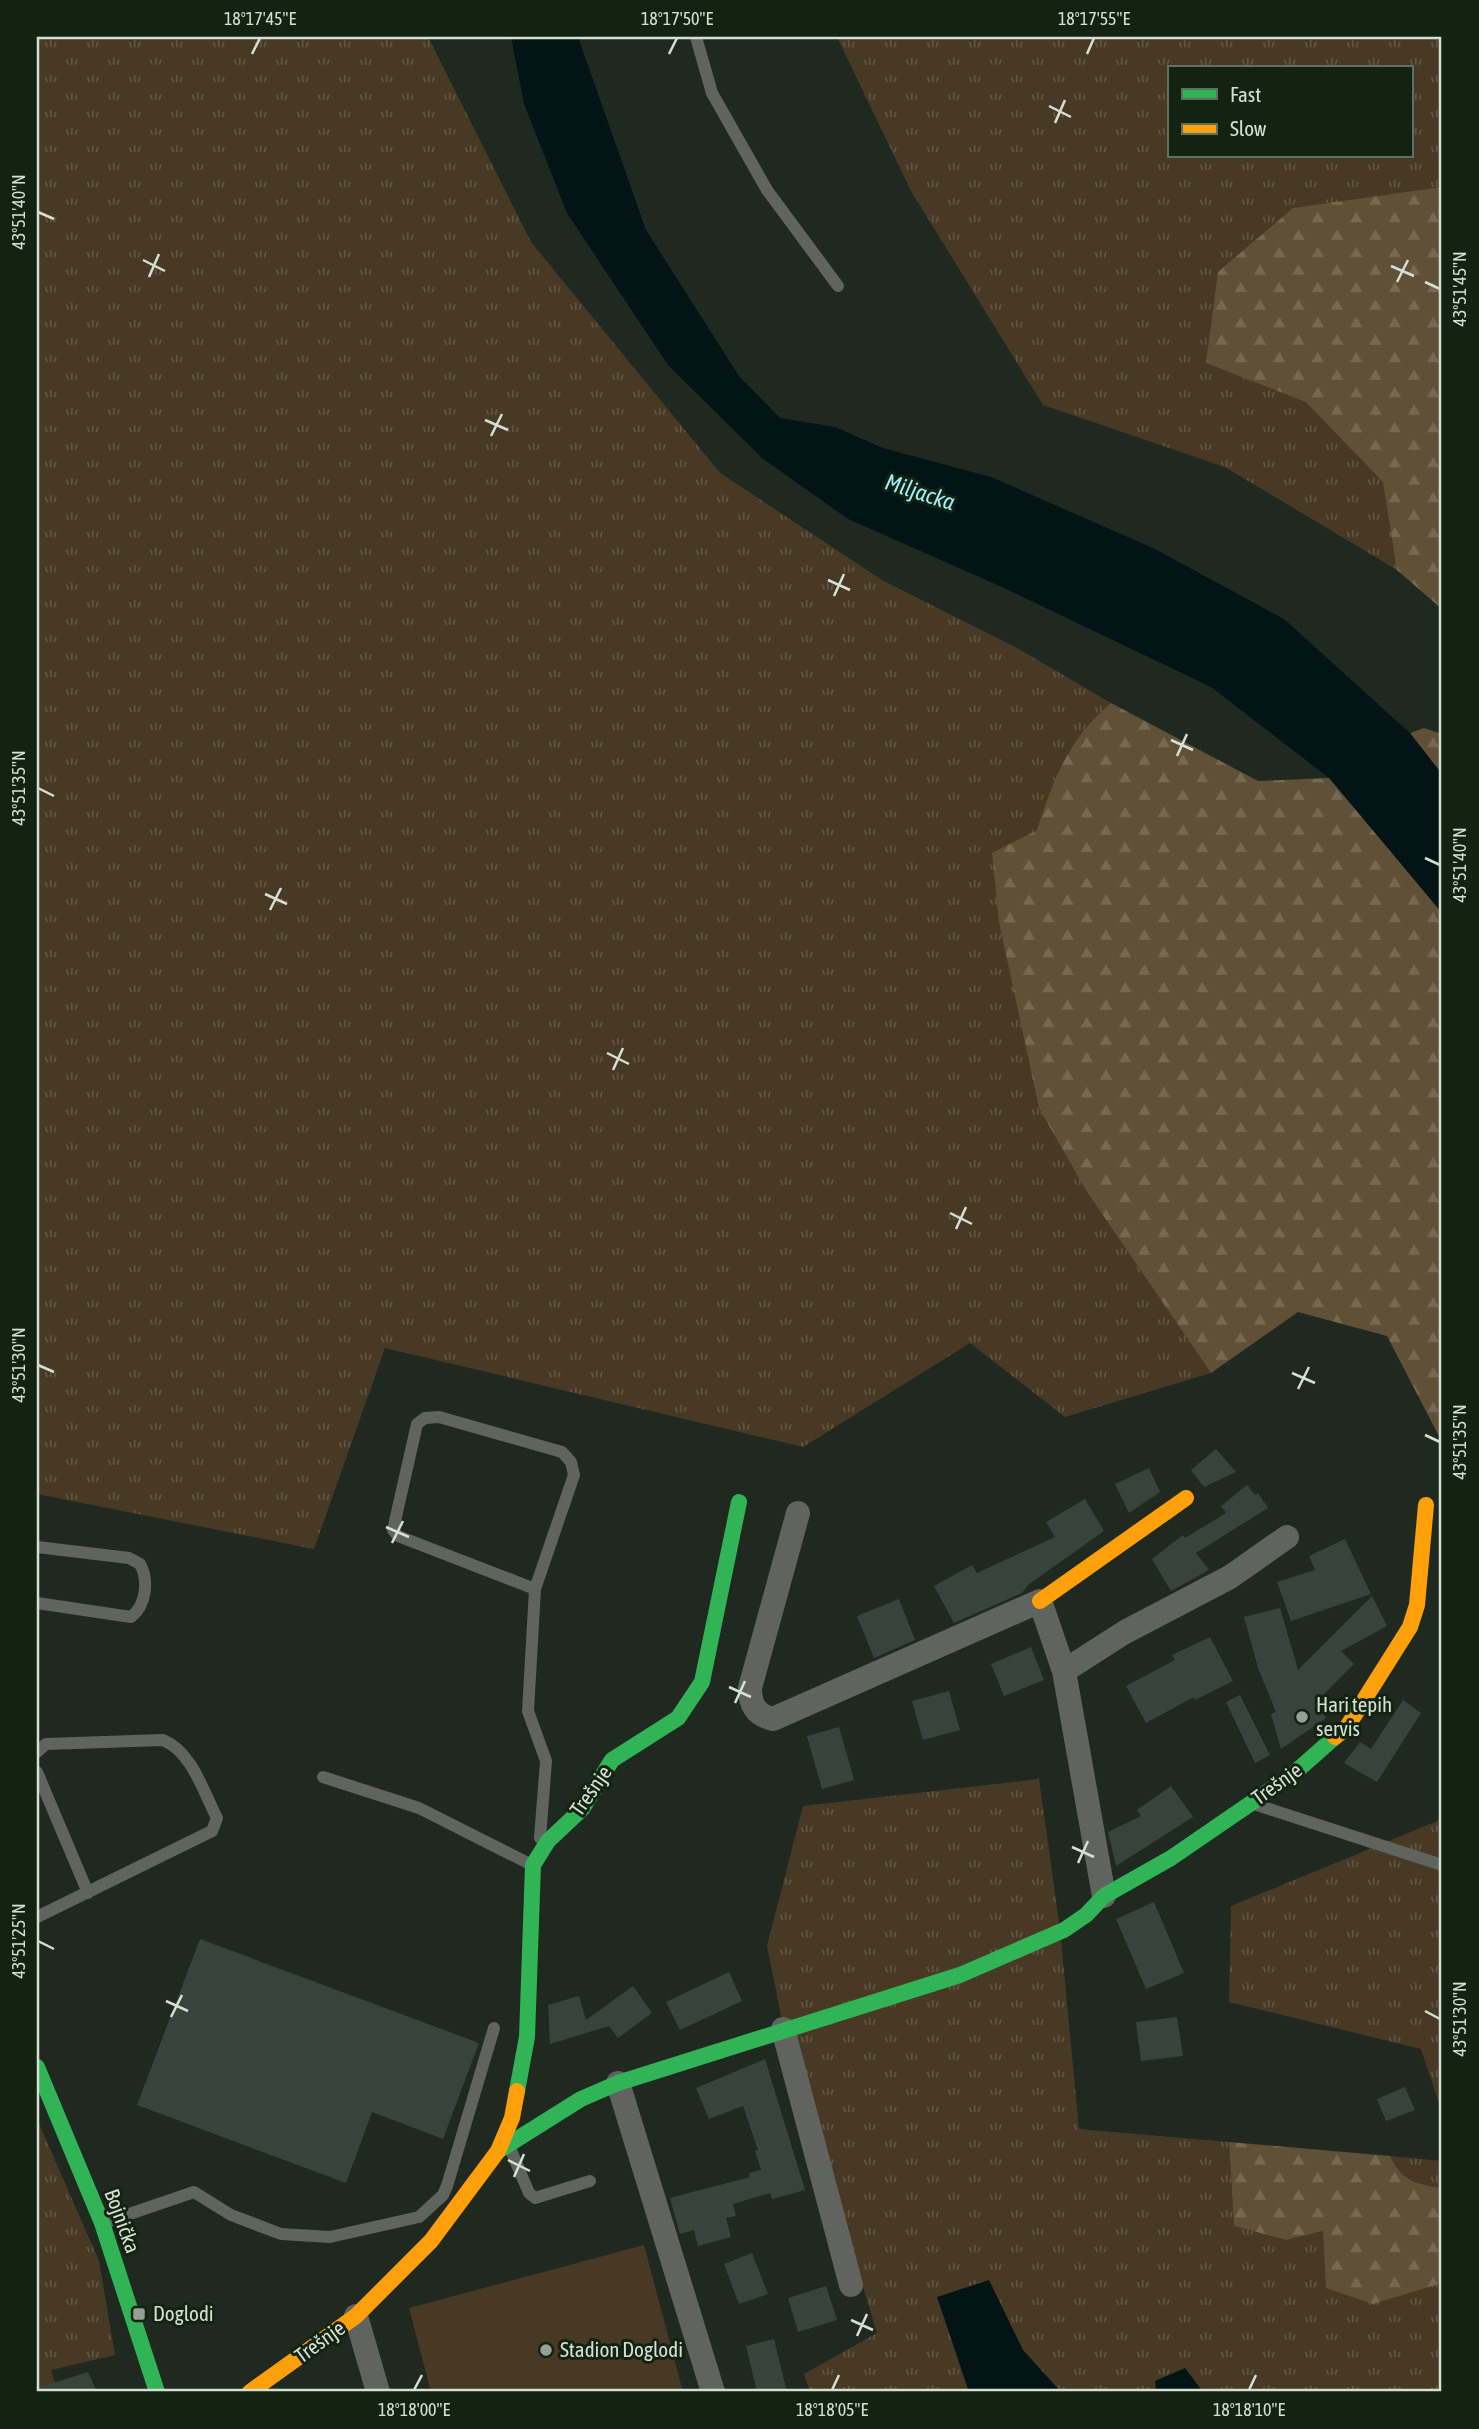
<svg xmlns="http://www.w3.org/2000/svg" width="1479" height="2429" font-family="'Asap Condensed',sans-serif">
  <defs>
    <pattern id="grass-tufts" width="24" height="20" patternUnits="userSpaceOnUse" patternTransform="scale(1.75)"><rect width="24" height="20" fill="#473923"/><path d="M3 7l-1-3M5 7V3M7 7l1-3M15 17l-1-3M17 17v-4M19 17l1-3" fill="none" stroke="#615542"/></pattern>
    <pattern id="forest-firs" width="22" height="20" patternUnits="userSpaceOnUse" patternTransform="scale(1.75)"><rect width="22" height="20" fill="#605037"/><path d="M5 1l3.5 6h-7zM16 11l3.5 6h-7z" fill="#766953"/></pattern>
  </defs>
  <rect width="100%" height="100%" fill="#202920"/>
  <path fill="url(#grass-tufts)" fill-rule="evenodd" d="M37 37H428L531 242 720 473 882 580 1017 648 1111 703C1070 736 1052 781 1037 830L993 853 1087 1192 1211 1373 1065 1417 970 1343 803 1447 385 1348 314 1549 37 1494Z
    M837 37H1442V609L1397 570 1225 467 1043 405 911 191ZM1169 68H1411V156H1169Z
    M1039 1779 1060 1929 1079 2129 1229 2142 1234 2226 1286 2240 1323 2231 1442 2283V2392H810L804 2374 877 2333 782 2020 767 1946 803 1806Z
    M1442 1819V2112L1421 2049 1229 2002 1231 1906Z
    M37 2119 99 2261 115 2355 51 2370 58 2392H37Z
    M1390 2156 1442 2161V2188C1416 2184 1402 2181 1390 2156Z"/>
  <path fill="url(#forest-firs)" d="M1442 187V609L1397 570 1383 482 1306 402 1206 363 1218 272 1293 208Z
    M1111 703 1258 781 1329 778 1365 750 1424 728 1442 734V1442L1387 1336 1298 1312 1211 1373 1087 1192 1039 1108 999 922 992 853 1037 830C1052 781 1070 736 1111 703Z
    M1229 2142 1390 2156C1402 2181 1416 2184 1442 2188V2283L1373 2304 1326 2288 1323 2231 1286 2240 1234 2226Z"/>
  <path fill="#473923" d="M644 2245 683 2392H431L409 2308Z"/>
  <path fill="#031416" d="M511 37H578L646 230 739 376 780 418 835 427 883 448 991 477 1153 548 1284 619 1410 733 1442 774V913L1329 778 1211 687 1004 588 848 519 762 458 668 365 567 213 524 104Z
    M989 2280 1023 2350 1061 2392H969L937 2297Z
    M1185 2368 1203 2392H1156L1155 2381Z"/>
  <path fill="#38433d" d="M1216 1449 1236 1472 1204 1487 1191 1470Z
    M1149 1468 1160 1492 1129 1513 1115 1484Z
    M1247 1485 1255 1495 1258 1493 1268 1508 1196 1553 1209 1570 1171 1591 1152 1559 1183 1535 1185 1538 1226 1513 1221 1506Z
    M1085 1499 1104 1531 1028 1585 1022 1593 954 1623 934 1586 972 1565 977 1573 1055 1537 1046 1522Z
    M1345 1539 1371 1594 1291 1621 1277 1582 1315 1570 1309 1556Z
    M1372 1596 1387 1626 1341 1651 1354 1664 1316 1702 1326 1718 1281 1749 1271 1714 1276 1712 1258 1668 1244 1617 1280 1608 1298 1670Z
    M899 1599 915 1640 874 1658 857 1616Z
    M1210 1637 1233 1681 1195 1700 1194 1697 1146 1723 1126 1686 1175 1660 1172 1655Z
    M1031 1647 1044 1680 1004 1696 991 1664Z
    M949 1691 960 1730 923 1740 912 1701Z
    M1240 1695 1270 1755 1255 1763 1226 1702Z
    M1403 1700 1421 1713 1377 1782 1344 1763 1360 1742 1371 1749Z
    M839 1727 854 1780 822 1789 807 1736Z
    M1171 1786 1193 1817 1116 1866 1108 1832 1141 1816 1137 1810Z
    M1154 1902 1184 1973 1146 1989 1116 1919Z
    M200 1939 479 2043 443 2139 372 2112 346 2183 137 2105Z
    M729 1972 742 2001 680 2030 666 2002Z
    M633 1986 652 2013 618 2038 609 2026 550 2044 548 2005 579 1996 586 2020Z
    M1177 2017 1183 2056 1141 2061 1136 2022Z
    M765 2059 805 2190 772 2199 770 2193 733 2204 736 2216 726 2218 731 2237 698 2246 694 2230 680 2234 670 2198 750 2177 749 2173 761 2170 755 2151 758 2150 743 2106 709 2119 696 2088Z
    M1405 2087 1415 2110 1386 2121 1377 2099Z
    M752 2253 768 2294 739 2304 724 2264Z
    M826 2286 837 2320 798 2332 788 2298Z
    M774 2339 787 2392H757L746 2346Z
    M88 2372 97 2392H37V2388Z"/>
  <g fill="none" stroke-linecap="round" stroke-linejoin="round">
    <path stroke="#61635e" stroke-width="12" d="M696 37 712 93 767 190 838 286
      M37 1547 129 1558 140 1564C149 1580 146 1606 131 1617L37 1603
      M535 1589 398 1536 393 1530 417 1424 425 1418 439 1417 562 1452 571 1462 574 1475 535 1589 528 1711 546 1761 540 1838
      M37 1752 46 1744 163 1740C192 1752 203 1791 217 1818L212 1831 37 1917
      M37 1772 88 1893
      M323 1777 419 1808 530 1864
      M1257 1805 1442 1865
      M510 2148 529 2193 535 2198 590 2181
      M103 2223 194 2192 231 2215 281 2234 330 2237 419 2217 443 2195 447 2186 494 2028"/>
    <path stroke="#61635e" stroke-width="24" d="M798 1513 750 1688C750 1705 756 1715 773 1719L1040 1601 1064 1671 1104 1896
      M1064 1671 1125 1632 1230 1577 1287 1537
      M783 2029 851 2285
      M618 2083 713 2392
      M356 2316 378 2392"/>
    <path stroke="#30b455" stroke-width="16" d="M37 2067 102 2223 157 2392
      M517 2091 527 2037 533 1865 548 1841 582 1809 612 1760 678 1718 702 1682 739 1502
      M498 2151 581 2099 618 2083 960 1975 1064 1930 1086 1915 1104 1896 1171 1858 1292 1775 1335 1737"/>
    <path stroke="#ff9f0a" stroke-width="16" d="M1040 1601 1186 1498
      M1335 1737 1347 1727 1410 1627 1417 1605 1426 1505
      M250 2392 356 2316 431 2241 498 2151 512 2118 517 2091"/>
  </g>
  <path fill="none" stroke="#d5e0d4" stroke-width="2.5" d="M252 54 260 38M669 54 677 38M1087 54 1094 38M1049 106 1071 117M1055 123 1065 100M38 212 54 219M143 260 165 271M1391 266 1414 276M149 277 159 254M1397 282 1408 260M1425 282 1440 289M485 420 508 430M491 436 502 414M828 580 850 590M834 596 844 574M1171 740 1193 750M1177 756 1187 734M38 788 54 796M1425 858 1440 865M265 894 287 904M270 910 281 888M607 1053 629 1064M613 1070 623 1048M950 1213 972 1224M956 1229 966 1207M38 1365 54 1372M1292 1373 1315 1383M1298 1389 1309 1367M1425 1435 1440 1442M386 1527 409 1537M392 1543 403 1521M729 1687 751 1697M735 1703 745 1681M1072 1847 1094 1857M1078 1863 1088 1841M38 1941 54 1949M166 2001 188 2011M1425 2011 1440 2019M171 2017 182 1995M508 2160 530 2171M514 2177 524 2154M851 2320 873 2330M857 2336 867 2314M414 2390 422 2375M832 2390 839 2375M1249 2390 1256 2375"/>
  <g fill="#96a095" stroke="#132312" stroke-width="2.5">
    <circle cx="1302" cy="1717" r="7"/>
    <rect x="132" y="2307" width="14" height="14" rx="3.5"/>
    <circle cx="546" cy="2350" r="7"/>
  </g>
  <g text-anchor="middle" stroke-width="6" stroke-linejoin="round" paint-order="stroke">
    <g font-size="21" fill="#d5e0d4" stroke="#132312" text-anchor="start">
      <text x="1316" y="1712">Hari tepih<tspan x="1316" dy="24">servis</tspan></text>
      <text x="153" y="2321">Doglodi</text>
      <text x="560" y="2357">Stadion Doglodi</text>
    </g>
    <g font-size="21" fill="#d5e0d4" stroke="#132312">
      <text transform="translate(1277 1784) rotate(-36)" y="7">Trešnje</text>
      <text transform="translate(591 1791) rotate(-55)" y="7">Trešnje</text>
      <text transform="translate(122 2221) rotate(70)" y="7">Bojnička</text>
      <text transform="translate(320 2342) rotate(-36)" y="7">Trešnje</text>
    </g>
    <g font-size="23" font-style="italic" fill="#a2f0ff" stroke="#132312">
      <text transform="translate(920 492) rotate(18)" y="8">Miljacka</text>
    </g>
  </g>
  <rect width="1479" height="2429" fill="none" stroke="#132312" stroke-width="77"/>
  <rect x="1168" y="66" width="245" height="91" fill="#132312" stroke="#616f60" stroke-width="2"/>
  <rect x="1182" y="89" width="35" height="10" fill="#30b455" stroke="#616f60" stroke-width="2"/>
  <text x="1230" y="102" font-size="21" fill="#d5e0d4">Fast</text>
  <rect x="1182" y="124" width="35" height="10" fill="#ff9f0a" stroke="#616f60" stroke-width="2"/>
  <text x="1230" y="136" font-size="21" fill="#d5e0d4">Slow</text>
  <rect x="38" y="38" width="1402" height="2352" fill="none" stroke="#d5e0d4" stroke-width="2.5"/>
  <g font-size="18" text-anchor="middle" fill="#d5e0d4">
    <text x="260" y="25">18°17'45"E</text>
    <text x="677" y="25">18°17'50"E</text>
    <text x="1094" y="25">18°17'55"E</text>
    <text transform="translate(19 212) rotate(-90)" y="6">43°51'40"N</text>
    <text transform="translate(1460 289) rotate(-90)" y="6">43°51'45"N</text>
    <text transform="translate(19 788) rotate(-90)" y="6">43°51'35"N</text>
    <text transform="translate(1460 865) rotate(-90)" y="6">43°51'40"N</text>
    <text transform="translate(19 1365) rotate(-90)" y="6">43°51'30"N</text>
    <text transform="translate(1460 1442) rotate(-90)" y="6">43°51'35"N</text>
    <text transform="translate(19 1941) rotate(-90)" y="6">43°51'25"N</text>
    <text transform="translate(1460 2019) rotate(-90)" y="6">43°51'30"N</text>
    <text x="414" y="2416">18°18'00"E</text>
    <text x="832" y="2416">18°18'05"E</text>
    <text x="1249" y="2416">18°18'10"E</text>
  </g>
</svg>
